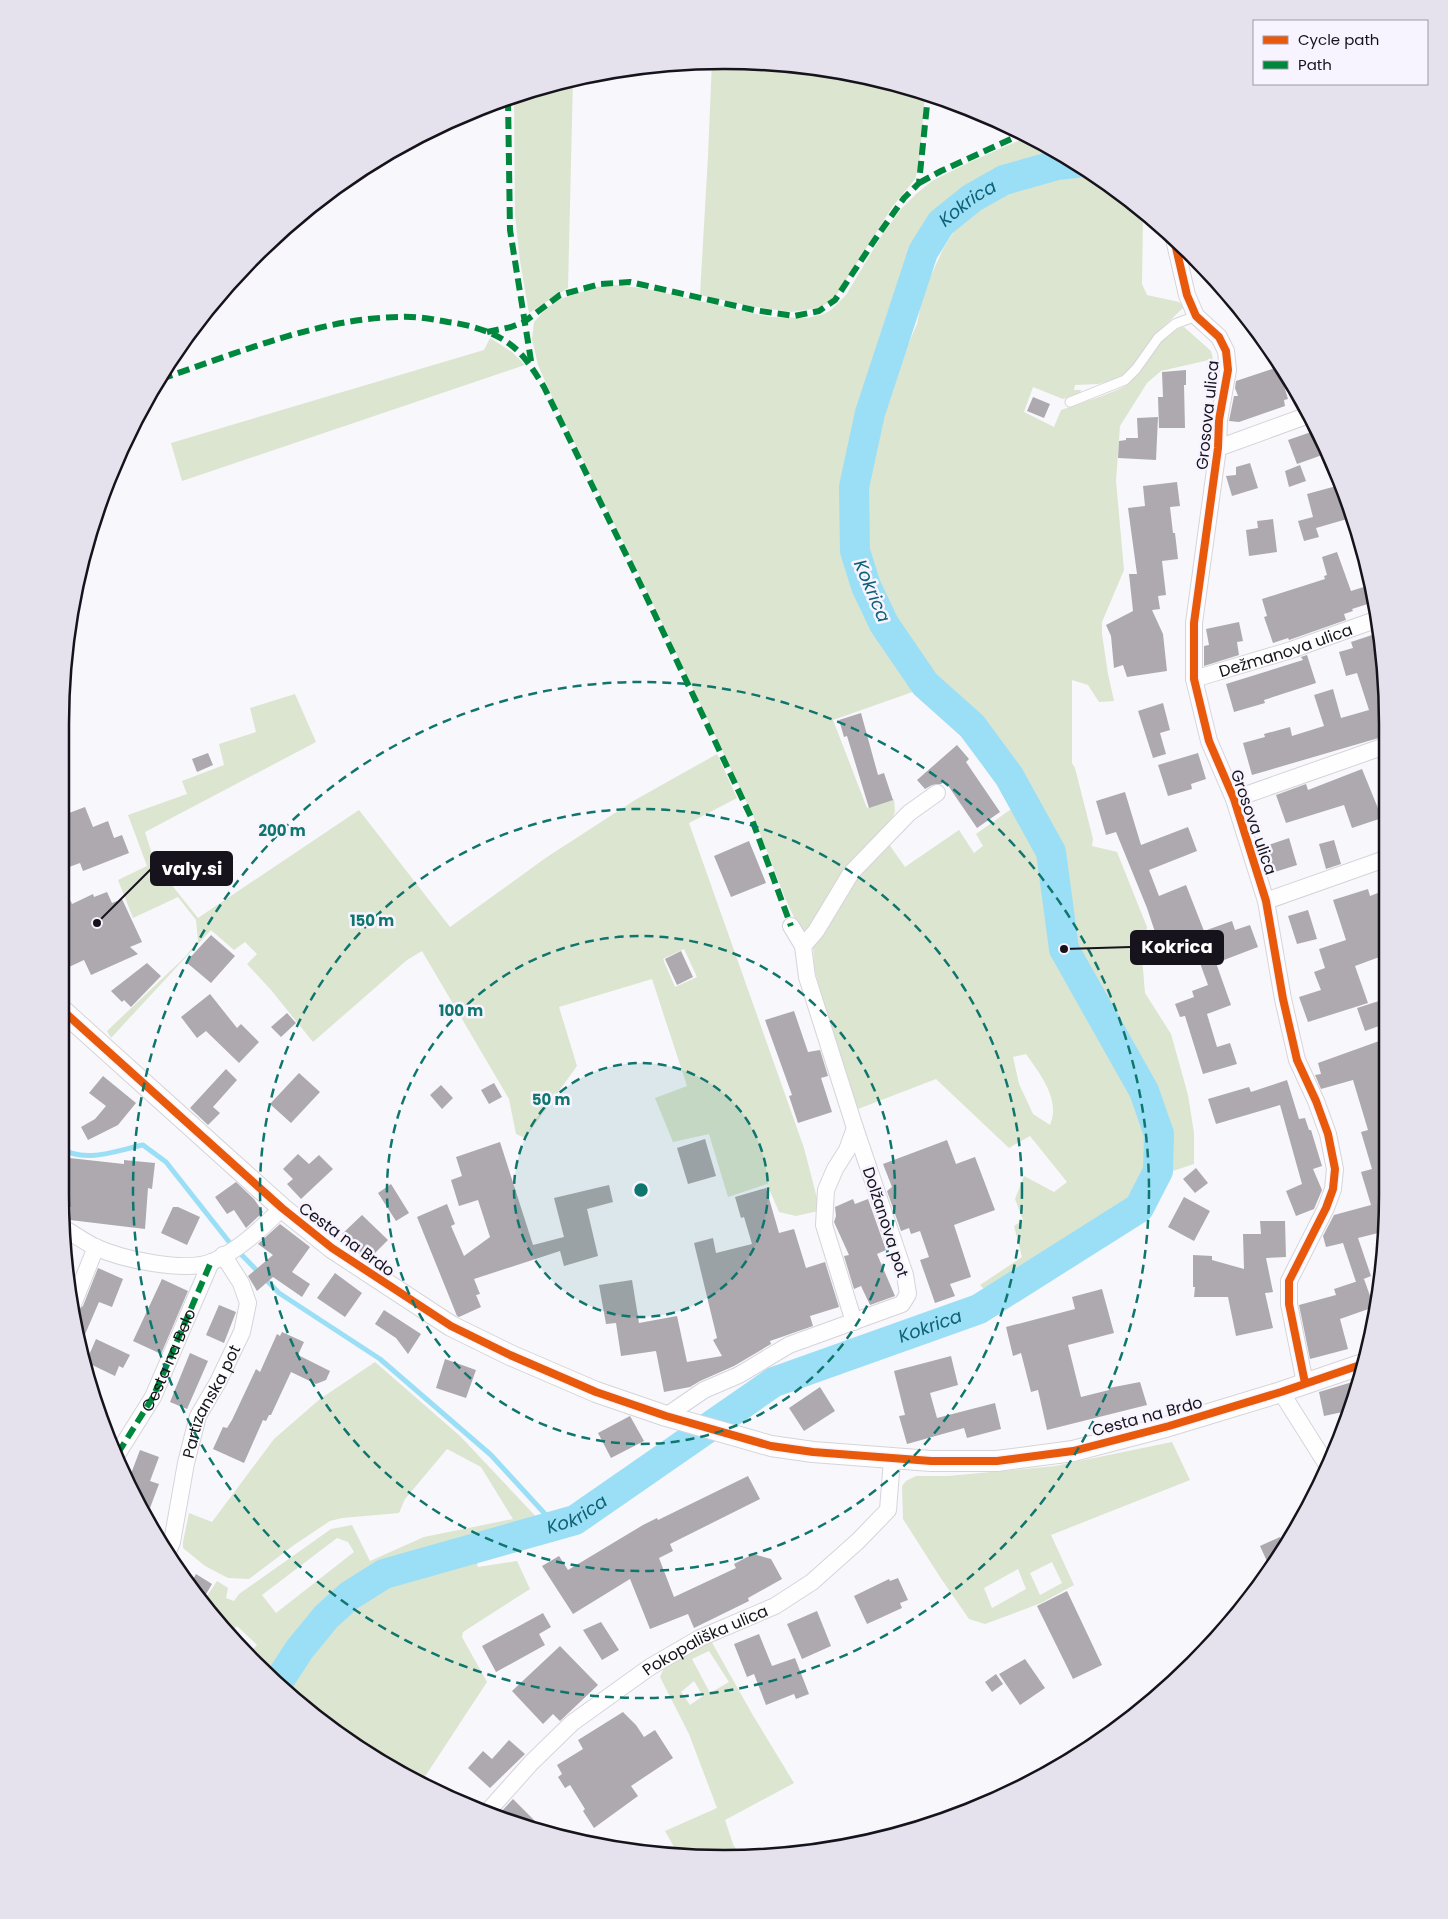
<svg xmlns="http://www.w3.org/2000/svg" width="1448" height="1919" font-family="Poppins,sans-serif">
  <rect width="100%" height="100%" fill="#f8f7fc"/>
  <path fill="#dce5cf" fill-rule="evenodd" d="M724 60 853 73 925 95 919 166 915 179 893 206 837 294 826 304 818 308 792 312 750 306 700 295 708 156 712 61Z
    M573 79 568 288 529 313 520 261 515 215 514 97Z
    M1027 137 1062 155 1048 158 1001 172 948 205 928 221 911 264 899 305 878 358 875 382 857 431 847 470 843 511 844 529 851 558 858 586 876 628 897 661 921 689 833 720 867 808 894 799 895 812 889 826 812 928 805 931 798 926 785 898 755 820 639 574 554 401 538 365 532 339 534 322 548 307 560 299 597 287 617 285 647 289 770 317 807 318 824 314 831 310 846 295 882 235 902 208 916 194 932 181 970 162Z
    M1087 169 1143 213 1142 284 1147 295 1179 302 1184 307 1155 335 1136 363 1124 376 1099 384 1075 385 1074 390H1081L1080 394 1063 399 1033 387 1024 412 1054 427 1061 410C1075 405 1121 391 1129 383 1148 366 1157 332 1184 327L1211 351 1213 359 1161 371 1147 383 1120 426 1116 481 1124 570 1102 622V634L1108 674 1114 701 1099 702 1088 685 1072 680V763L1075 768 1093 839 1092 846 1117 852 1147 927 1142 957 1145 993 1171 1034 1188 1095 1194 1133V1164L1167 1173V1153L1159 1115 1148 1086 1127 1054 1103 1005 1069 945 1063 925V890L1059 853 1042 814 990 734 921 670 888 605 877 593 865 563 861 529 862 499 867 463 876 427 888 390 917 324 923 293 943 249 961 220 977 207 1039 174Z
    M490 338 512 352 525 365 182 481 171 443 484 350Z
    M295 694 316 742 145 832 155 864 198 918 359 810 450 927 547 857 635 800 717 754 737 798 689 823 804 1148 818 1202V1211L796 1216 779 1212 767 1184 728 1197 709 1134 673 1142 655 1098 687 1086 652 979 559 1007 577 1066 525 1138 516 1134 509 1099 422 951 407 960 313 1042 271 990 247 964 257 954 245 942 234 950 211 930 111 1038 107 1031 185 957 198 941 196 920 178 897 133 918 118 880 147 866 128 815 187 794 182 781 224 765 219 744 256 732 250 708ZM684 949 697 977 675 987 663 959Z
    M1014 807 1046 868 1053 928 1067 969 1128 1075 1152 1135 1153 1157 1142 1183 1131 1200 1112 1216 1046 1258 1012 1277 984 1289 980 1285 1022 1257 1014 1226 1023 1220 1015 1199 1024 1176 1054 1192 1067 1182 1030 1136 1009 1148 936 1079 858 1109 820 991 814 967 813 945 847 884 886 840 905 867 959 830 974 853 983 846 976 834ZM1026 1054C1040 1074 1061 1100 1050 1125L1033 1114 1019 1084 1013 1057Z
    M375 1362 460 1436 541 1522 519 1531 429 1552 382 1571 359 1583 335 1599 302 1633 271 1678 248 1654 257 1645 237 1626 231 1632 218 1622 193 1593 205 1599 217 1581 228 1588 226 1598 234 1601 239 1594 331 1529 352 1525 370 1561 424 1537 513 1519 481 1467 447 1449 405 1499 399 1513 342 1518 330 1521 294 1545 249 1579 228 1578 205 1566 183 1548V1542L189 1513 212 1522 274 1439 320 1399ZM337 1538 348 1542 354 1552 276 1613 262 1595Z
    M1172 1442 1190 1480 1051 1535 1074 1585 1041 1603 985 1624 969 1619 940 1577 903 1519 902 1486 906 1481 916 1476H948L1055 1466ZM1052 1562 1062 1583 1040 1595 1030 1573ZM1018 1569 1026 1589 992 1608 984 1588Z
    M517 1561 530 1589 463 1632 462 1637 487 1682 424 1778 416 1773 410 1777 286 1694 282 1689 298 1661 335 1619 357 1598 389 1581 426 1567 477 1562 478 1567Z
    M710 1639 751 1712 794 1783 725 1820 733 1844 740 1856 668 1851 674 1847 665 1831 717 1808 689 1734 660 1677 665 1665ZM709 1651 729 1682 710 1693 692 1659ZM694 1681 703 1696 690 1705 681 1692Z"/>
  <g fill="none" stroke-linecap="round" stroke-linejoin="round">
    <path stroke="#9bdff7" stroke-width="5" d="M60 1147C83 1165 118 1150 143 1145L166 1162 230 1243 279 1293 380 1359 491 1455 556 1526"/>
    <path stroke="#9bdff7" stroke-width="30" id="s1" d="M277 1684 299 1650 326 1617 349 1596 384 1574 575 1520 774 1382 979 1309 1139 1208 1158 1171 1159 1134 1144 1091 1064 949 1051 852 1009 776 972 726 925 684 884 624 866 586 855 551 854 487 870 413 923 252 941 223 972 198 1004 180 1057 165 1076 163"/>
  </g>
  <path fill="#ada9af" d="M1281 366 1290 383 1284 386 1288 399 1284 400 1285 406 1239 422 1229 421 1234 396H1238L1235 388 1236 381Z
    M1186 370V385H1184L1185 428H1159L1158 397H1163L1162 372Z
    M1033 397 1050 404 1044 418 1027 411Z
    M1158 417 1156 460 1118 458 1119 441 1126 440V438H1138L1137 418Z
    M1314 431 1325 454 1297 464 1288 440Z
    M1250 463 1258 488 1232 496 1226 476 1236 475V467Z
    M1300 465 1306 481 1289 487 1285 471Z
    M1177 482 1180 506 1170 507 1173 533H1175L1178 559 1162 561 1166 595 1158 596 1160 609 1152 610 1163 634 1167 671 1127 677 1123 665 1114 668 1111 636 1106 625 1133 611 1129 574H1137L1128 508 1145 506 1143 486Z
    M1340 485 1354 517 1316 528 1319 537 1304 541 1298 521 1313 517 1307 494Z
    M1273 519 1277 552 1249 556 1246 530 1258 528 1257 521Z
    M1337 552 1351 591 1370 585 1374 602 1352 609 1353 611 1344 614 1346 620 1289 640 1288 638 1273 643 1264 617 1267 616 1262 599 1325 579 1324 576 1327 575 1322 557Z
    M1239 622 1243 641 1237 642 1239 655 1204 666V646L1209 645 1206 629Z
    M1378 633 1382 645V737L1252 775 1243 743 1265 737 1264 734 1290 727 1292 736 1324 726 1314 695 1333 689 1341 718 1369 710 1357 673 1346 676 1339 652 1353 648 1351 642Z
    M1307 655 1316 683 1264 700 1265 703 1234 712 1226 684 1303 660 1301 657Z
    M1163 703 1170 730 1160 733 1166 754 1153 758 1138 711Z
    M861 713 878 775 884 773 893 800 869 808 847 736 844 737 839 720Z
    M957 745 969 759 966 762 1000 812 977 828 945 781 941 784 932 785 925 789 917 780Z
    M208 753 213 765 197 772 192 759Z
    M1198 753 1206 779 1191 784 1192 789 1168 796 1158 765Z
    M1362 769 1382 818 1352 828 1344 805 1286 823 1276 795 1306 784 1308 790Z
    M1125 792 1141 845 1188 827 1197 851 1149 870 1159 896 1186 885 1204 931 1232 921 1235 930 1250 925 1258 947 1216 963 1231 1005 1207 1014 1217 1047 1230 1043 1237 1064 1203 1074 1185 1016 1180 1017 1175 1004 1194 997 1192 991 1208 985 1197 955 1166 965 1147 908 1116 832 1106 835 1096 801Z
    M85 807 93 827 108 821 114 838 122 835 129 853 83 871 80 863 61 870V816Z
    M1289 838 1297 865 1268 874 1260 848Z
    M1334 840 1341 864 1326 869 1319 844Z
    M749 841 766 883 731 897 714 856Z
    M61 881 72 904 93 894 94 897 107 892 112 903 122 899 142 942 130 947 138 954 91 975 84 960 69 967 61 947Z
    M1368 889 1370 896 1378 893 1382 906V956L1355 966 1368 1003 1308 1022 1299 997 1321 990 1314 972 1325 968 1319 949 1346 940 1333 900Z
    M1308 910 1317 939 1297 944 1288 916Z
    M211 935 235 956 211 983 186 962Z
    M681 951 693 977 677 985 665 959Z
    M147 963 161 976 131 1007 124 1000 122 1002 111 991Z
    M210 994 237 1028 241 1024 259 1042 239 1063 206 1031 197 1038 181 1017Z
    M1382 1000V1025L1365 1031 1357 1008Z
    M794 1011 808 1052 820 1050 828 1076 821 1078 832 1112 798 1123 789 1096 792 1095 765 1020Z
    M287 1013 296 1023 281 1037 271 1027Z
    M1382 1040V1232L1358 1238 1371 1276 1356 1282 1343 1243 1326 1247 1323 1236 1334 1215 1371 1205 1361 1172 1372 1169 1361 1132 1368 1130 1353 1080 1321 1089 1315 1075 1321 1074 1318 1063Z
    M226 1069 237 1080 213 1107 220 1113 208 1125 190 1108Z
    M299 1073 320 1092 291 1123 270 1104Z
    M103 1076 136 1103 118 1125 88 1140 81 1127 95 1119 106 1106 89 1093Z
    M1287 1080 1299 1119 1305 1118 1309 1130H1311L1322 1166 1313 1169 1322 1190 1314 1209 1296 1216 1286 1191 1302 1184 1280 1105 1216 1124 1208 1099 1249 1087 1251 1092Z
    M494 1083 502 1097 489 1104 481 1090Z
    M441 1085 453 1098 442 1109 430 1095Z
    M705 1139 716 1176 688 1184 677 1148Z
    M947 1140 956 1164 975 1157 995 1210 954 1225 971 1277 950 1284 955 1296 935 1303 920 1260 929 1257 920 1231 911 1234 909 1228 901 1231 887 1191 892 1187 883 1164Z
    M500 1142 533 1245 564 1237 554 1198 609 1185 613 1202 587 1209 598 1256 564 1266 560 1251 474 1279 480 1294 476 1295 481 1307 459 1317 457 1316 417 1217 447 1204 455 1224 451 1226 464 1256 490 1237 478 1200 459 1206 451 1180 462 1176 456 1157Z
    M298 1154 309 1164 319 1155 333 1169 301 1199 287 1184 293 1179 283 1169Z
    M60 1157 124 1164V1160L155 1163 152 1189 148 1188 145 1229 70 1220 71 1207H62Z
    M1196 1168 1208 1183 1195 1193 1183 1179Z
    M236 1182 254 1199 263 1212 246 1228 234 1210 227 1214 215 1197Z
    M391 1184 409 1213 396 1221 378 1193Z
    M766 1188 779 1233 794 1229 806 1268 825 1262 839 1307 810 1316 813 1326 770 1341 771 1344 734 1366 700 1381 690 1387 664 1392 656 1351 621 1356 616 1323 606 1324 599 1285 632 1280 639 1323 677 1316 687 1362 722 1356 713 1340 717 1338 694 1243 713 1238 716 1253 752 1244 744 1217 741 1218 735 1197Z
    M1184 1197 1210 1211 1194 1241 1168 1227Z
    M853 1199 855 1204 868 1199 886 1250 877 1254 895 1296 870 1305 861 1286 854 1289 844 1256 849 1255 834 1222 836 1216 835 1207Z
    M173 1207H178L200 1217 187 1245 161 1233Z
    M362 1215 388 1240 370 1258 361 1253 342 1234Z
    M1260 1221H1285L1286 1257 1266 1258 1273 1292 1265 1293 1273 1328 1236 1336 1228 1297H1194L1195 1287H1193V1255L1212 1256V1260L1244 1269 1243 1234H1261Z
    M280 1224 310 1247 292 1272 310 1284 302 1297 273 1277 257 1291 248 1276 273 1255 258 1244Z
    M98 1268 123 1279 112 1307 99 1302 80 1346 75 1312 83 1306Z
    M335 1273 362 1293 345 1317 317 1298Z
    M162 1279 188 1291 161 1354 133 1341Z
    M1364 1279 1374 1307 1340 1319 1348 1349 1310 1359 1299 1305 1336 1295 1334 1289Z
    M1102 1289 1114 1333 1068 1345 1081 1397 1109 1390V1388L1140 1382 1147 1405 1047 1430 1038 1390 1031 1392 1021 1353 1013 1356 1006 1327 1075 1309 1072 1297Z
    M219 1305 236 1312 224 1343 206 1335Z
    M384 1310 421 1334 408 1354 396 1338 375 1324Z
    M282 1332 304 1342 298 1355 330 1371 326 1380 316 1384 291 1372 271 1415H269L266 1421 263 1420 244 1463 213 1449 223 1427 227 1428 232 1420 256 1369 260 1372 277 1334 280 1336Z
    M96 1339 130 1355 123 1368 119 1366 115 1376 86 1362Z
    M190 1353 208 1361 187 1409 170 1402Z
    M951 1356 958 1385 930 1393 937 1418 995 1403 1001 1429 967 1438 964 1428 907 1444 899 1416 905 1415 894 1371Z
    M445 1359 476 1370 466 1398 436 1388Z
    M1359 1380 1352 1410 1324 1416 1319 1392Z
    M820 1387 835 1411 804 1431 789 1408Z
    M630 1416 644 1441 611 1458 598 1433Z
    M140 1450 159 1457 150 1481 159 1484 150 1508 139 1503 129 1479Z
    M748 1476 760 1499 670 1544 673 1551 659 1558 674 1597 736 1568 734 1564 753 1554 771 1559 782 1579 748 1598 749 1601 694 1628 688 1614 650 1629 630 1579 573 1614 542 1566 559 1556 568 1570 643 1525 657 1518 658 1520Z
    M1280 1537 1284 1547 1270 1568 1260 1546Z
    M196 1574 212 1584 205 1596 189 1586Z
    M898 1578 908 1600 900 1603 902 1608 867 1624 854 1596 889 1579 890 1581Z
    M1067 1591 1102 1665 1073 1679 1037 1606Z
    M817 1611 831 1646 802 1659 787 1624Z
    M543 1613 551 1627 539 1634 545 1645 496 1672 482 1646Z
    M601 1622 619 1650 602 1660 583 1630Z
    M759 1634 772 1666 795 1658 809 1694 796 1699 794 1694 766 1705 754 1674 747 1677 734 1644Z
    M560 1646 598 1685 560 1721 553 1714 543 1724 512 1691Z
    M1025 1659 1045 1688 1020 1705 999 1674Z
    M996 1674 1003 1684 992 1692 985 1682Z
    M623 1712 636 1725 644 1737 655 1730 673 1758 631 1786 638 1796 594 1828 583 1811 585 1809 570 1785 565 1788 558 1777 562 1774 557 1765 583 1749 578 1740Z
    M509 1740 525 1754 490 1788 468 1768 483 1751 492 1759Z
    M513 1799 542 1828 499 1814Z"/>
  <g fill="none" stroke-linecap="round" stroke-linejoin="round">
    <g stroke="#d6d4db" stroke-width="11">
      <path id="service" d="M1070 402 1125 380 1136 369 1158 338 1175 324 1196 316"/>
    </g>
    <g stroke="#d6d4db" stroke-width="18">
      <g id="minor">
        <path d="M1174 239 1187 295 1196 316 1219 337 1226 351 1228 370 1219 420 1218 448 1194 623V679L1209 741 1234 799 1266 901 1283 999 1297 1060 1316 1101 1328 1134 1335 1169 1333 1189 1326 1208 1289 1281V1304L1305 1383"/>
        <path d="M1218 448 1306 416"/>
        <path id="s2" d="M1194 679 1291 650 1378 619"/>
        <path d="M1234 799 1382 747"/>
        <path d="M1266 901 1382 860"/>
        <path d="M803 946 816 931 851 873 909 813 937 793"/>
        <path d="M65 1229C75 1235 85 1242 95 1247 121 1259 185 1273 212 1262 239 1250 261 1229 282 1208"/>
        <path d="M74 1302 96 1247"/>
        <path d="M854 1322 824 1225 826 1190 835 1169 847 1150 855 1128"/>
        <path d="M1281 1392 1327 1465"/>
        <path d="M666 1416 704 1390 739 1375 789 1345 902 1304 908 1294 905 1275 855 1128 807 977 803 946 791 926"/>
        <path d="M118 1453 153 1397 211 1262"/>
        <path id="s3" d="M167 1554 172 1542 186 1463 198 1416 218 1382 242 1332 248 1303 241 1283 223 1255"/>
        <path id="s4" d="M489 1810 531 1763 572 1723 650 1667 700 1638 775 1606 812 1582 858 1541 888 1510 892 1460"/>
      </g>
    </g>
    <g stroke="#d6d4db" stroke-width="22">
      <path id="tertiary" d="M61 1009 282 1208 332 1248 451 1326 510 1355 596 1392 666 1416 771 1446 813 1452 931 1461H997L1073 1451 1169 1426 1281 1392 1363 1364"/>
    </g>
    <use href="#service" stroke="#fefeff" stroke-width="9"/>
    <use href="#minor" stroke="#fefeff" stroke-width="16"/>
    <use href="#tertiary" stroke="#fefeff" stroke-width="20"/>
    <g stroke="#00873e" stroke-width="6" stroke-dasharray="12 6" stroke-linecap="butt">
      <path d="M508 99 510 230 532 367"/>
      <path d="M919 183 941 171 1022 134"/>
      <path d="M487 332 511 327 524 322 560 295 600 284 630 282 754 310 794 316 819 311 835 300 876 238 904 198 919 183 928 95"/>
      <path d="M161 379C235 354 320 318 399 317 415 316 432 319 448 322 472 325 499 333 517 350 528 361 536 374 544 387L637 577 751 817 791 926"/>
      <path id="s5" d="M118 1453 153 1397 211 1262"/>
    </g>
    <g stroke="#f7f4ff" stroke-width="11">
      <path id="cycleway" d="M1174 239 1187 295 1196 316 1219 337 1226 351 1228 370 1219 420 1218 448 1194 623V679L1209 741 1234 799 1266 901 1283 999 1297 1060 1316 1101 1328 1134 1335 1169 1333 1189 1326 1208 1289 1281V1304L1305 1383
        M61 1009 282 1208 332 1248 451 1326 510 1355 596 1392 666 1416 771 1446 813 1452 931 1461H997L1073 1451 1169 1426 1281 1392 1363 1364"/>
    </g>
    <use href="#cycleway" stroke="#e8590c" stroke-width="8"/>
  </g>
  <circle cx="641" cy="1190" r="127" fill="#0f766e" fill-opacity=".12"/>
  <g fill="none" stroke="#0f766e" stroke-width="2.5" stroke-dasharray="9 6">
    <circle cx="641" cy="1190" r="127"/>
    <circle cx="641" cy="1190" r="254"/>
    <circle cx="641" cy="1190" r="381"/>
    <circle cx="641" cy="1190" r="508"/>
  </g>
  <g text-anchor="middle" stroke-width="5" stroke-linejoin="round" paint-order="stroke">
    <g font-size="16" fill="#16131c" stroke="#f7f4ff">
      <text transform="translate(1207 415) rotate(-84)" y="6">Grosova ulica</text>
      <text dy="6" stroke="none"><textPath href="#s2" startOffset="96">Dežmanova ulica</textPath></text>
      <text transform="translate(1254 822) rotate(71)" y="6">Grosova ulica</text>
      <text transform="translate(886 1222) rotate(72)" y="6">Dolžanova pot</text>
      <text transform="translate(347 1239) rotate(36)" y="6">Cesta na Brdo</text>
      <text dy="6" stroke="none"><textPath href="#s5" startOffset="106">Cesta na Belo</textPath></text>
      <text dy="6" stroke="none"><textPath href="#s3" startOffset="160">Partizanska pot</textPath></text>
      <text transform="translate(1147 1416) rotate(-15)" y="6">Cesta na Brdo</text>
      <text dy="6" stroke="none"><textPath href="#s4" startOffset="278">Pokopališka ulica</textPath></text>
    </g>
    <g font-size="18" font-style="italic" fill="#0f6176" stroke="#f7f4ff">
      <text dy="6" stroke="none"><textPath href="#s1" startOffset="2128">Kokrica</textPath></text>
      <text transform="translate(872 591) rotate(67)" y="6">Kokrica</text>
      <text dy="6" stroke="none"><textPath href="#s1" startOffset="762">Kokrica</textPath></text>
      <text dy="6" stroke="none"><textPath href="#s1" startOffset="358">Kokrica</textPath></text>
    </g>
  </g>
  <path d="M0 0H1448V1919H0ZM724 69H724A655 655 0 0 1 1379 724V1195A655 655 0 0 1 724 1850H724A655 655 0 0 1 69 1195V724A655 655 0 0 1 724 69Z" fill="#e5e2ed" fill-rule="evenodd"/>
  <path fill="none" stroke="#16131c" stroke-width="2.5" d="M724 69H724A655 655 0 0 1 1379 724V1195A655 655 0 0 1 724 1850H724A655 655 0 0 1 69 1195V724A655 655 0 0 1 724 69Z"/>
  <circle cx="641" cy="1190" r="8" fill="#0f766e" stroke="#f7f4ff" stroke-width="2.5"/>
  <g font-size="15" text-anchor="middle" font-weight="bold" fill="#0f766e" stroke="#f7f4ff" stroke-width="5" stroke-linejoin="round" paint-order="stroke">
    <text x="282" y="836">200 m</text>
    <text x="372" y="926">150 m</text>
    <text x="461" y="1016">100 m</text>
    <text x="551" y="1105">50 m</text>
  </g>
  <path fill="none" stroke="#16131c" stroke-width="2" d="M97 923L151 869M1064 949L1131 947"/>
  <g fill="#16131c" stroke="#f7f4ff" stroke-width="2">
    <circle cx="97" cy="923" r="5"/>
    <circle cx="1064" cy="949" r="5"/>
  </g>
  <g fill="#16131c" stroke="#16131c" stroke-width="2">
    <rect x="151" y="852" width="81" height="33" rx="5"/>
    <rect x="1131" y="931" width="92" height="33" rx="5"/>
  </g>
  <g font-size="18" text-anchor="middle" font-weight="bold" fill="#fff">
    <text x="192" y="875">valy.si</text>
    <text x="1177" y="953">Kokrica</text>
  </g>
  <rect x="1253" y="20" width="175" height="65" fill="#f7f4ff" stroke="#9d9aa4"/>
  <rect x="1263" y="36" width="25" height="8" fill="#e8590c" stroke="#9d9aa4"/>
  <text x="1298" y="45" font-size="15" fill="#16131c">Cycle path</text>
  <rect x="1263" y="61" width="25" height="8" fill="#00873e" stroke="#9d9aa4"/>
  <text x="1298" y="70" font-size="15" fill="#16131c">Path</text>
</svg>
